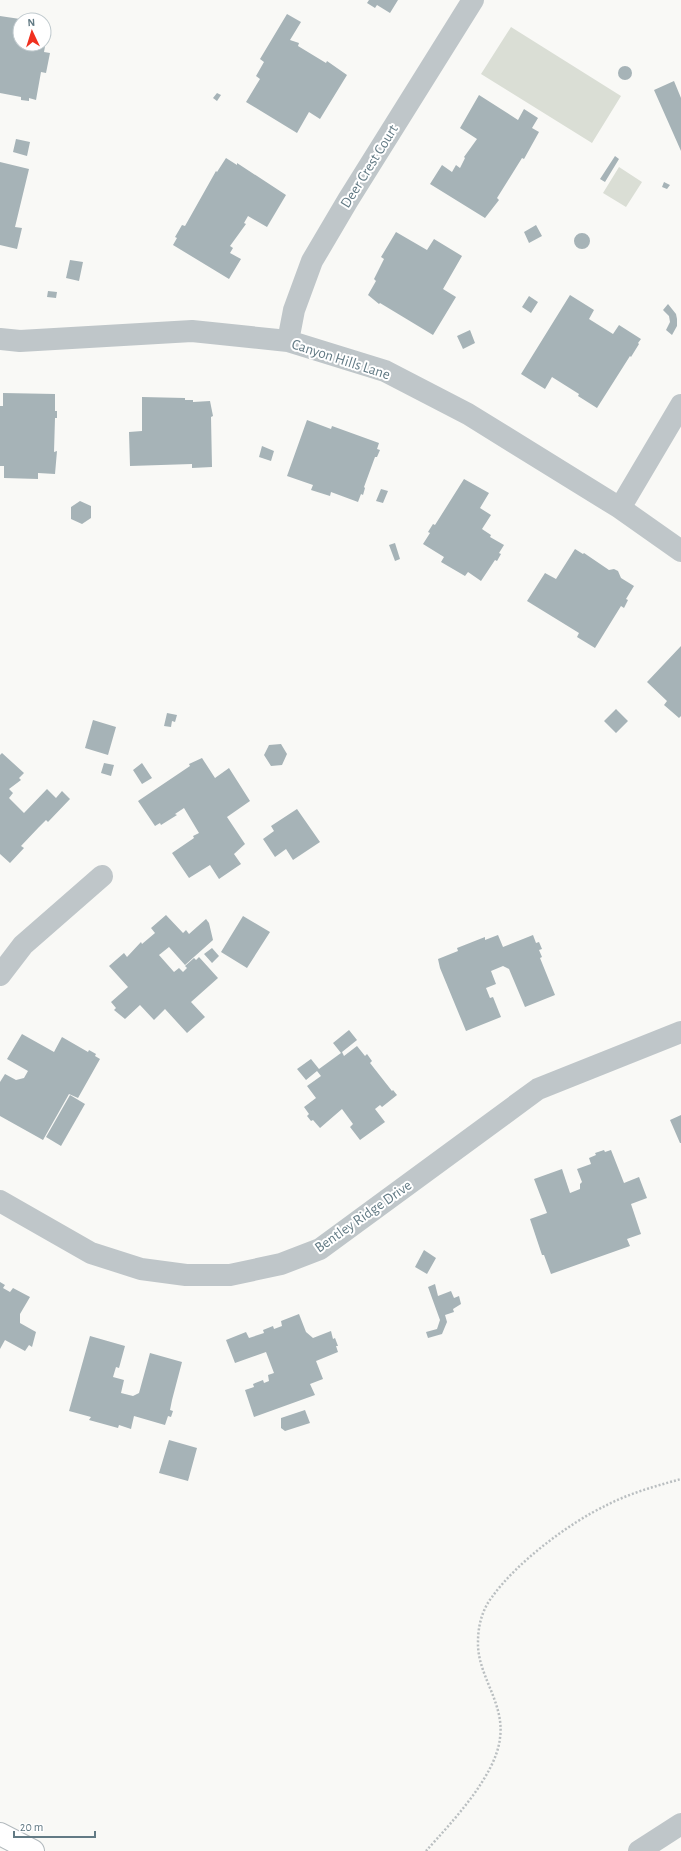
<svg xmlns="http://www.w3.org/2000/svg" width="681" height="1851" font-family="'Alegreya Sans',sans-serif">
  <rect width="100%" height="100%" fill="#f9f9f6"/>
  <path fill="#daded5" d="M511 27 621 96 592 143 481 74Z
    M619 167 642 182 626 207 603 193Z"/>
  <path fill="#a6b3b7" d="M369 0H398L390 13 377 5 375 8 367 3Z
    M287 14 301 22 290 40 299 43 298 46 326 63 327 61 347 75 320 119 309 112 297 133 246 102 260 79 256 76 264 62 260 59Z
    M0 16 20 19V44H44V23L49 24 44 52 50 53 46 73 41 72 36 100 29 98V101L21 100V97L0 93Z
    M618 73a7 7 0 1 1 14 0a7 7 0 1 1-14 0Z
    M674 81 681 98V151L654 90Z
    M217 93 221 95 217 101 213 98Z
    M479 95 518 120 524 109 538 118 532 128 539 132 524 159 522 158 497 198 499 200 485 218 430 184 442 165 452 172 456 165 460 168 465 158 464 157 477 139 460 128Z
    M16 139 30 142 27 156 13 152Z
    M615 156 619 159 605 182 600 179Z
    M226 158 237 165V163L286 195 267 227 248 216 244 223 246 224 230 246 233 248 230 253 241 259 229 279 173 245 177 238 175 237 182 225 185 226 216 171 217 172Z
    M0 162 29 169 15 227 22 228 17 249 0 245Z
    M664 182 670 185 667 189 662 187Z
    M536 225 542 236 529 243 524 232Z
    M396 232 427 250 434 239 462 256 443 289 456 297 433 335 380 303 379 304 368 295 376 281 374 279 384 259 381 257Z
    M574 241a8 8 0 1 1 16 0a8 8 0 1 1-16 0Z
    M70 260 83 262 79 281 66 278Z
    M48 291 57 292 56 298 47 297Z
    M570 295 594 310 589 319 613 334 619 325 641 339 638 343 639 344 631 357 630 356 597 408 578 396 579 394 552 377 545 389 521 374Z
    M529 296 538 302 531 313 522 307Z
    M668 304 676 314 677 319V326L672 335 666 330 670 322 669 316 663 310Z
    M470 330 475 343 463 349 457 336Z
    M3 393 55 394V411H57V418H55L54 452 57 451 55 474 38 473V479L4 478V466H0V406H3Z
    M142 397 185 398V400H193V402L210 401 213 416 211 417 212 467 192 468V464L130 466 129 432 142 431Z
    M307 420 331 429 332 426 379 443 377 449 380 450 377 457H375L364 487 365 488 363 495 361 494 358 502 331 492 330 496 311 490 313 485 287 476Z
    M262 446 274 451 271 461 259 457Z
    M464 479 489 493 480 508 491 515 482 529 491 535 490 537 504 545 499 553 501 554 497 561 495 560 481 581 468 572 465 576 441 562 444 557 423 544 430 533 428 532 433 524 435 525Z
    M381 489 388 491 383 503 376 501Z
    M80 501 91 506V518L82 524 71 519V507Z
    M395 543 400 559 395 561 389 545Z
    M575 549 583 554 584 553 609 570 614 569 618 571 621 578 634 586 626 599 628 600 624 608 621 606 595 648 577 637 579 633 527 601 545 573 556 579Z
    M681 646V716L679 718 664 705 667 701 647 682Z
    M616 709 628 721 616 733 604 721Z
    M167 713 177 715 175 722 172 721 171 727 164 726Z
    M93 720 116 727 108 755 85 748Z
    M281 744 287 754 282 765 271 766 264 755 269 745Z
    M2 753 24 773 19 778 21 780 9 789 13 793 9 798 24 813 47 789 56 798 62 791 70 799 48 822 46 820 39 827 21 846 24 848 10 863 0 854V755Z
    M202 758 215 778 229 768 250 801 227 817 245 844 234 854 241 864 219 879 210 865 189 878 172 853 194 838 193 836 199 833 184 808 175 814 177 815 161 825 160 823 155 826 138 801 190 766 189 764Z
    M104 763 114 765 111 776 101 773Z
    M142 763 152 778 142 784 133 770Z
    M297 809 320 842 293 860 286 849 275 857 263 839 274 831 271 826Z
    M166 915 183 933 186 930 189 934 206 919 209 923 213 940 185 965 169 947 159 955 174 972 179 968 183 972 187 968 185 966 194 958 196 960 199 957 218 978 191 1002 205 1017 187 1033 165 1009 154 1020 140 1005 125 1019 114 1010 116 1008 111 1002 128 987 109 966 124 953 127 957 141 942 142 944 155 933 151 928Z
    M243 916 270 932 247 968 221 952Z
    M498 935 503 947 533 935 536 943 539 942 542 949 539 950 542 957 540 958 555 995 525 1007 509 969 503 966 491 971 496 984 486 988 490 998 493 997 501 1017 466 1031 440 968 438 959 458 951 457 948 485 937V940Z
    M212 948 219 956 212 963 204 954Z
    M349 1030 357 1040 342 1052 344 1056 357 1046 365 1056 367 1054 372 1061 370 1063 392 1091 393 1090 397 1095 382 1107 380 1105 375 1109 385 1122 360 1140 350 1127 353 1124 342 1109 320 1128 313 1120 311 1121 307 1116 309 1114 304 1107 316 1098 307 1086 321 1076 317 1071 306 1080 297 1069 311 1059 319 1069 341 1053 333 1043Z
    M22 1034 54 1052 62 1037 88 1052 89 1050 96 1054 95 1056 100 1059 78 1098 69 1094 43 1140 0 1116V1082L5 1074 16 1080 24 1078 28 1071 7 1059Z
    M70 1095 85 1104 61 1146 46 1137Z
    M681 1115V1143H680L670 1120Z
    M604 1150 605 1152 611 1150 624 1183 639 1177 647 1198 631 1204 641 1234 627 1239 630 1246 551 1274 544 1255H542L530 1219 547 1213 534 1179 562 1169 570 1193 580 1189V1184L582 1182 577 1169 591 1164 589 1158 596 1155 595 1153Z
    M424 1250 436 1258 427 1274 415 1267Z
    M0 1282 5 1285 3 1288 10 1292 13 1288 30 1297 20 1314V1323L36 1332 32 1347 29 1345 25 1351 5 1340 0 1349Z
    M435 1284 438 1296 451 1291 454 1298 459 1296 461 1304 453 1309 454 1312 445 1315 447 1322 442 1334 428 1338 426 1332 437 1329 440 1320 428 1287Z
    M299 1314 306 1332 313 1338 331 1331 333 1339 335 1338 338 1346H336L338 1352 316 1361 323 1379 310 1384 315 1395 254 1417 245 1390 254 1387 253 1384 263 1380 264 1383 269 1381 268 1375 274 1373 266 1352 235 1363 226 1340 246 1332 249 1338 264 1333 263 1330 273 1326 274 1329 282 1326 281 1321Z
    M90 1336 125 1346 119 1368 116 1367 113 1377 124 1380 121 1393 133 1396 139 1393 150 1353 182 1362 172 1400 170 1410 173 1411 171 1417 168 1416 165 1425 134 1416 131 1429 119 1425 118 1428 89 1420 91 1417 69 1411Z
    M305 1410 310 1423 285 1431 281 1428V1418Z
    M169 1440 197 1448 188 1481 159 1473Z"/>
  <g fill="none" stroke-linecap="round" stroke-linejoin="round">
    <g stroke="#b3babe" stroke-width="24">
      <path id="major" d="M0 1834 33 1851"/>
    </g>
    <path stroke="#babfc1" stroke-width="2.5" stroke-dasharray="2 2" stroke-linecap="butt" d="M426 1851C451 1823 496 1776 500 1738 505 1703 477 1675 478 1642 478 1626 482 1610 492 1597 517 1562 569 1523 607 1505 630 1493 656 1486 681 1479"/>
    <path stroke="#bfc6c9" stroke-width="22" d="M0 339 20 341 192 331 288 341 385 371 468 414 620 508 681 551
      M288 341 294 310 312 261 348 200 473 0
      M620 508 681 405
      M0 975 23 945 102 876
      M0 1201 91 1253 141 1269 186 1275H230L281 1264 320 1249 538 1089 681 1032
      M639 1851 681 1824"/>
    <use href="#major" stroke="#fff" stroke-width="22"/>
  </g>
  <g text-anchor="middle" stroke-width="4" stroke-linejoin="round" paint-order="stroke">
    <g font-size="15" fill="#627a84" stroke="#fff">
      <text transform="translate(369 166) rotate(-58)" y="5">Deer Crest Court</text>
      <text transform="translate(341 359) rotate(18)" y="5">Canyon Hills Lane</text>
      <text transform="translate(363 1216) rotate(-35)" y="5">Bentley Ridge Drive</text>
    </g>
  </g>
  <g transform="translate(32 32) rotate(356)"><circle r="19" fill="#ffffff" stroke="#c0cace"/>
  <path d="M0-3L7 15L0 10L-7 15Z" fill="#f0301f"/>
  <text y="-6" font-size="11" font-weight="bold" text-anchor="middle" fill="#627a84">N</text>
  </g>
  <path d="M14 1831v6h81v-6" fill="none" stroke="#627a84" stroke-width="2"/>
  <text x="20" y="1831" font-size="12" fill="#627a84" stroke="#ffffff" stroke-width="3" paint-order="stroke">20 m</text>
</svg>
